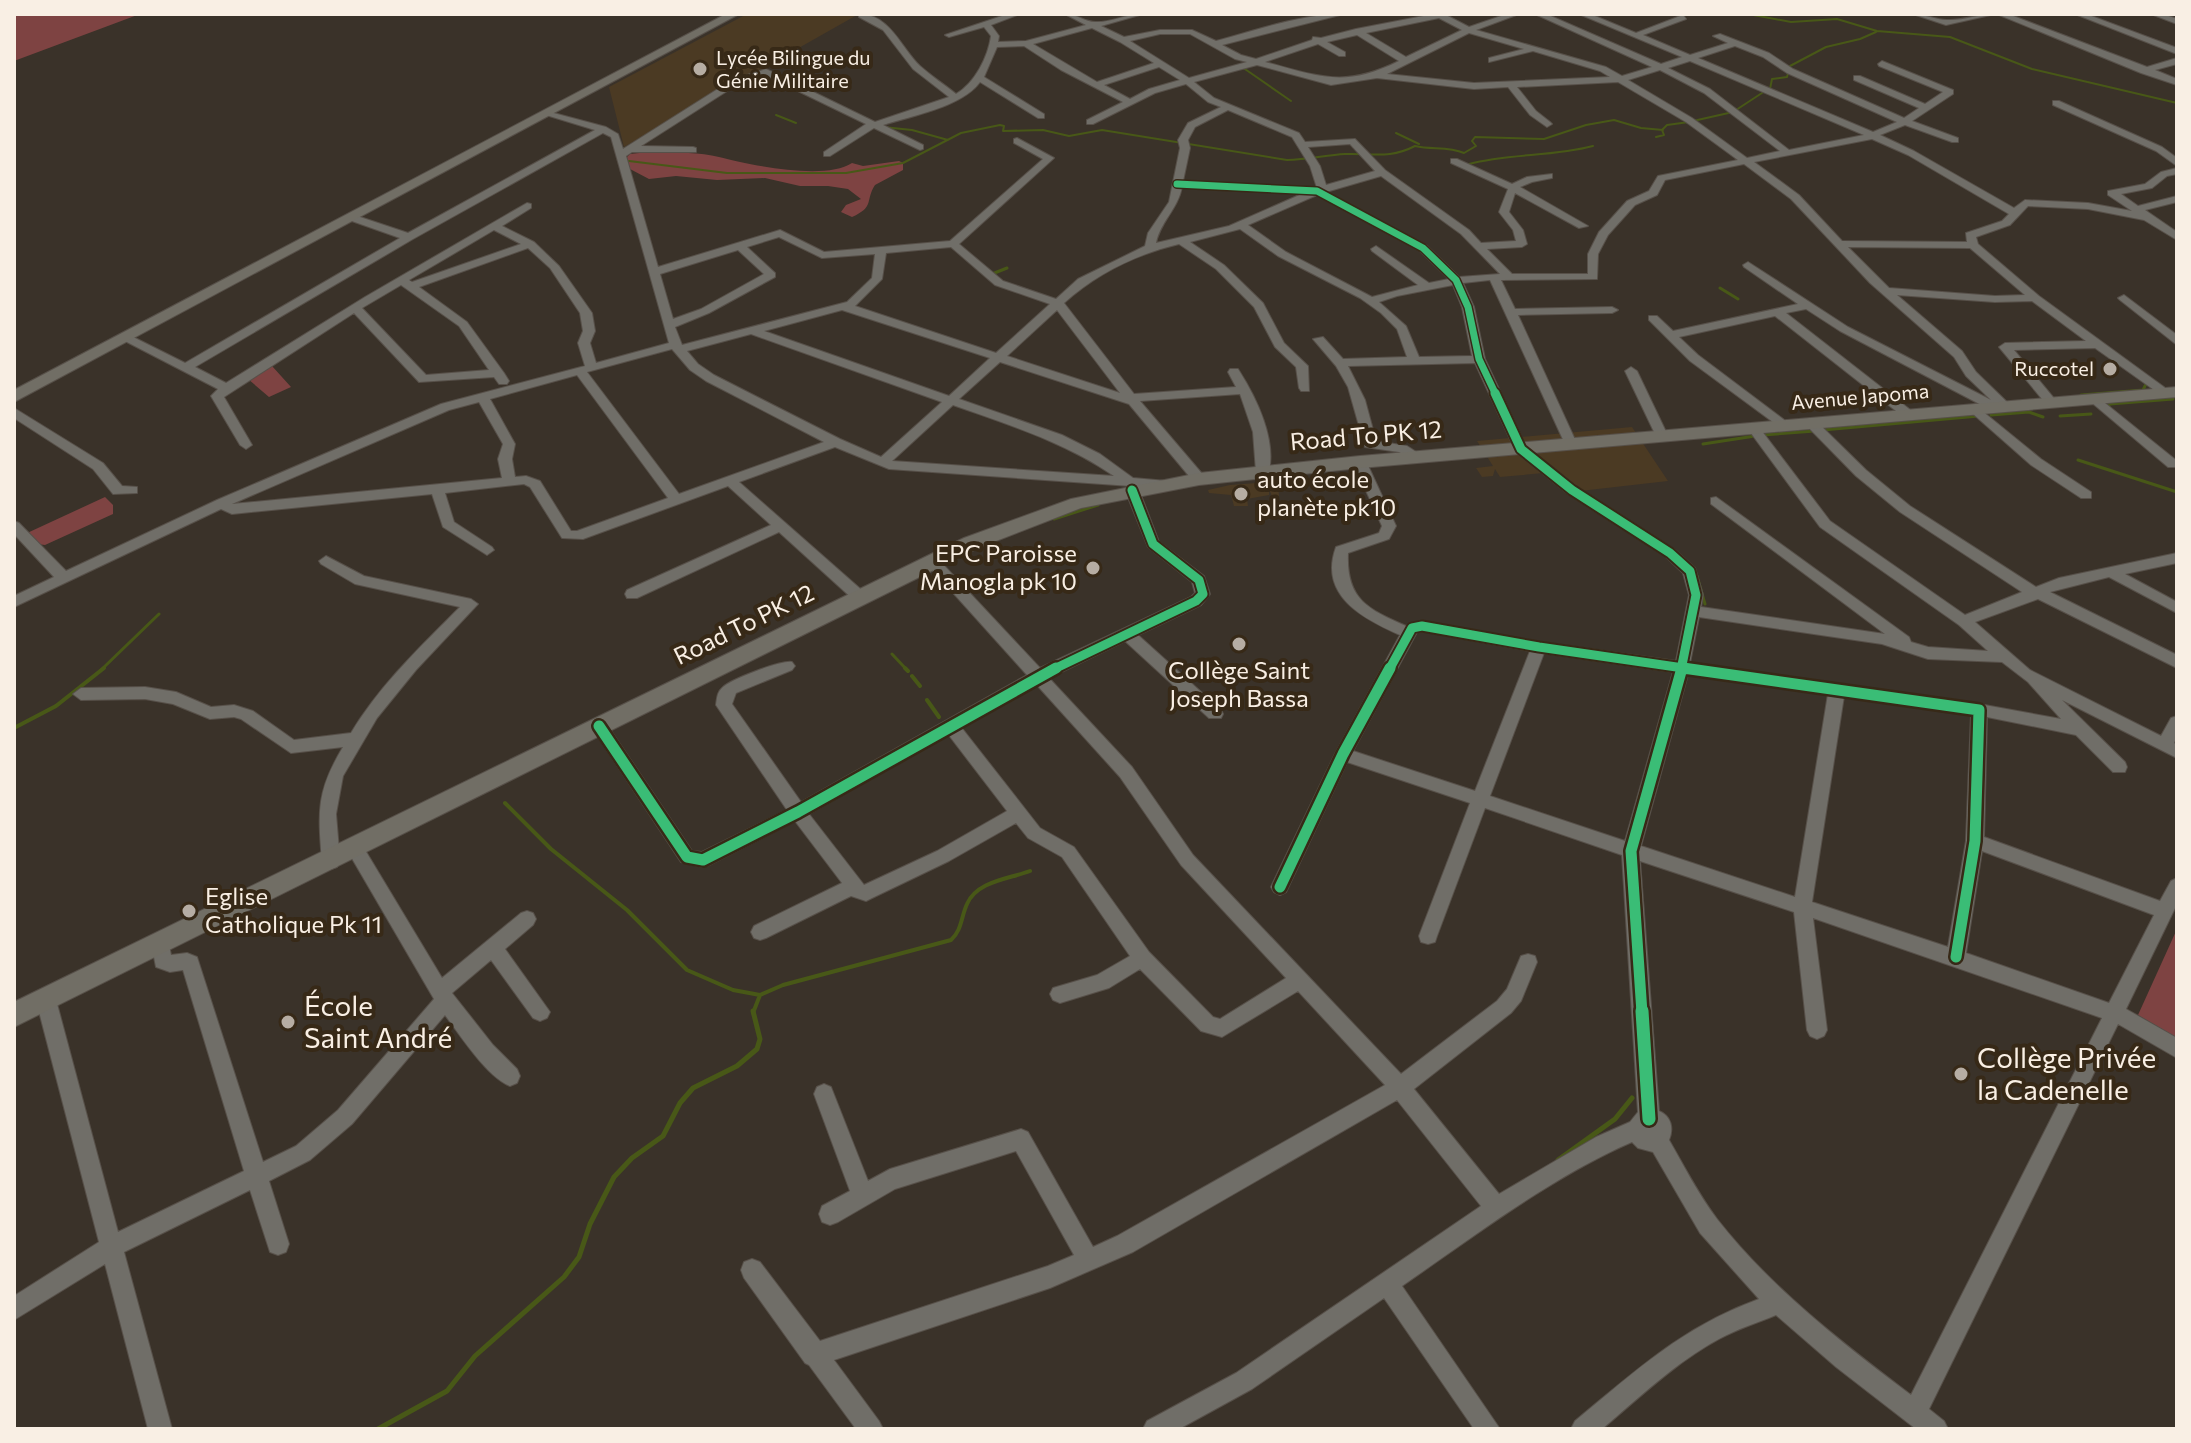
<svg xmlns="http://www.w3.org/2000/svg" width="2191" height="1443" font-family="Commissioner,sans-serif">
  <rect width="100%" height="100%" fill="#3a3229"/>
  <path fill="#4b3a23" d="M747 14 857 15 624 147 609 87Z
    M1632 427 1668 481 1580 491 1555 472 1500 477 1495 469 1493 476 1482 477 1476 468 1493 466 1477 441Z
    M1270 482 1278 484 1279 496H1272L1269 489V495L1247 499 1248 506H1234L1231 495 1209 493 1208 490 1230 485Z"/>
  <path fill="#7e4342" d="M14 14H140L14 61Z
    M658 151C677 153 700 152 719 157 750 165 825 181 852 163L863 166 899 161 903 163V170L875 185C865 200 875 207 852 217L841 212 846 205 861 199 848 189 828 186H800L765 178 717 180 676 176 649 179 630 169 627 157 630 154Z
    M272 366 291 387 269 397 248 379Z
    M105 497 113 505V514L45 545 37 544 25 534Z
    M2177 929V1038L2138 1015Z"/>
  <g fill="none" stroke-linecap="round" stroke-linejoin="round">
    <path stroke="#485817" stroke-width="2" d="M1748 14 1791 22 1837 19 1877 31 1950 37 2032 69 2177 103
      M1242 67 1291 101
      M1770 89 1772 79 1787 77 1790 66 1826 47 1860 39 1876 32
      M776 115 796 123
      M1693 121 1733 112 1765 91
      M883 127 912 130 948 140
      M1662 130 1667 125 1689 122
      M1396 133 1419 144
      M1656 137 1664 135 1662 130
      M629 161 727 173H846L903 163 961 133 1000 125 1004 126 1003 131 1043 130 1069 136 1102 130 1287 160C1307 160 1326 155 1345 154 1372 153 1390 159 1415 146 1432 150 1448 146 1464 153L1476 146 1472 141 1475 137 1544 139 1586 125 1614 120 1641 128 1663 130
      M1469 164C1510 153 1552 157 1593 146"/>
    <path stroke="#485817" stroke-width="3" d="M992 274 1007 268
      M1720 288 1738 299
      M2081 395 2143 390 2146 384
      M2106 408 2110 404 2173 399
      M1991 415 2029 412 2043 417
      M2060 416 2091 414
      M1823 430 1979 416
      M1763 435 1815 431
      M1703 444 1755 436
      M2078 460 2177 492
      M1054 519 1098 505
      M1697 576 1705 604
      M892 654 907 670
      M101 670 159 614"/>
    <path stroke="#485817" stroke-width="4" d="M905 668 908 671
      M912 676 920 686
      M927 700 939 717
      M14 728 56 706 104 668
      M505 803 551 849 627 910 687 970 733 990 760 995
      M753 1013 760 995 783 985 951 940C962 930 961 917 967 904 977 881 1009 879 1030 871"/>
    <path stroke="#485817" stroke-width="5" d="M1558 1160 1615 1119 1632 1098
      M378 1429 447 1391 475 1356 564 1277 579 1257 590 1224 614 1177 632 1158 663 1136 680 1103 693 1088 737 1066 757 1049 760 1039 753 1011"/>
    <g stroke="#575049" stroke-width="2">
      <path id="minor" d="M859 14C890 14 901 48 920 66 931 76 945 85 956 94 975 83 988 57 991 36L984 27 949 37 945 35 1008 14H1020L991 25 999 36 998 42 1026 41 1086 25 1065 14C1077 14 1086 23 1097 22 1112 22 1127 14 1143 14L1101 26 1124 37 1160 30H1192L1216 41C1257 30 1301 14 1344 14L1222 45 1241 55 1256 59 1312 40 1313 37 1321 38 1356 29 1434 14H1444L1469 27 1507 14H1519L1476 30 1606 67 1622 76 1652 67 1535 14H1546L1661 64 1682 57 1579 14H1590L1636 33 1683 15 1686 19 1643 35 1690 55 1728 43 1713 36 1720 34 1769 53 1793 69 1904 118 1919 108 1854 80V76H1860L1925 104 1943 92 1879 66 1878 64 1882 61 1953 90V94L1912 121 1958 138V142H1952L1905 125 1880 135 1914 151 2014 208 2025 200 2088 203 2132 211 2108 195V191L2145 184 2161 172 2177 168V174L2167 176 2152 188 2121 194 2138 206 2177 196V202L2145 210 2177 232V240L2144 220 2088 209 2028 206 2010 225 1976 237 1978 244 2039 296 2168 390 2170 393 2164 397 2095 348 2014 350 2057 402 2051 406 2047 405 1999 347 2005 343 2086 341 2032 301 1995 302 1897 295 1962 351 1976 372 2009 404 2011 407 2005 411 1991 410 1840 331 1806 309 1786 313 1913 412V418H1905L1775 316 1679 337 1698 355 1791 425 1789 428H1781L1690 361 1649 320V316H1657L1673 331 1798 304 1744 267 1743 265 1748 262 1848 327 1991 400 1966 376 1954 357 1870 283 1791 199 1744 164 1665 180 1657 195 1635 205 1608 235 1598 254 1597 279 1501 280 1515 309 1612 307 1618 310 1612 313 1518 315 1577 444 1576 447H1566L1565 444 1490 280 1463 283 1474 307 1485 359 1526 447 1577 487 1675 550 1695 568 1703 595 1701 607 1885 634 1711 504V498L1716 497 1909 637 1911 642 1928 647 1988 651 1959 625 1820 527 1748 429 1754 425 1758 426 1830 521 1965 615 2022 592 1900 512 1856 476 1806 425 1804 422 1810 418 1814 419 1866 470 1910 506 2036 587 2059 578 2177 553V563L2125 574 2177 602V613L2109 577 2050 592 2177 655V668L2038 599 1975 622 2030 670 2161 736 2171 718 2177 716V736L2174 743 2177 745V758L2062 700 2125 762 2127 767 2125 772H2113L2076 735 1987 717 1984 837 2160 901 2171 881 2177 878V904L2126 1009 2177 1038V1058L2118 1024 1929 1409 1944 1421 1948 1429H1916L1836 1367 1776 1315C1757 1323 1737 1329 1719 1339 1675 1363 1640 1397 1602 1429H1571L1575 1421C1637 1370 1682 1327 1759 1299L1700 1233 1653 1152 1638 1148 1632 1142C1553 1176 1473 1237 1402 1286L1500 1429H1474L1384 1298 1252 1389 1179 1429H1143L1147 1421 1236 1373 1481 1206 1397 1100 1133 1252 1050 1288 834 1360 879 1421 883 1429H856L809 1365 805 1363 744 1278 741 1270 744 1262 752 1259 760 1262 820 1341 1048 1266 1074 1255 1016 1151 895 1189 838 1222 830 1225 822 1222 819 1214 822 1206 850 1191 814 1094 817 1087 824 1084 831 1087 868 1181 890 1169 1021 1129 1028 1132 1093 1247 1117 1236 1385 1085 1298 991 1222 1037 1201 1031 1140 969 1109 988 1060 1003 1053 1000 1050 994 1053 988 1097 975 1130 956 1062 857 1028 838 1016 823 949 861 872 898 866 901 851 896 766 938 760 940 754 938 751 932 754 926 842 883 795 821 709 865 703 867 681 862 591 726 593 722H605L692 851 702 852 787 810 716 705C717 698 717 692 723 687 732 679 781 660 792 662L795 666 792 670 736 693 732 704 801 802 1027 675 928 565 926 562 928 559H938L1040 668 1191 597 1195 593 1192 582 1148 547 1125 490 1131 486 889 469 835 447 739 482 865 593 867 597 860 602 855 601 779 532 637 598H627L625 594 627 590 771 525 728 486 583 539 562 538 530 487 524 484 445 493 454 522 492 547 494 550 487 555 443 527 432 494 232 514 221 509 14 607V596L54 577 14 534V521L19 523 66 571 217 500 441 404 585 366 578 343 583 331 580 313 550 268 528 248 419 287 467 322 504 373 509 381 507 384H499L494 377 419 382 354 313 224 397 252 445 246 449 240 445 211 396 218 389 125 341V337H133L185 363 400 238 349 220V216H357L408 233 595 130 546 115V111L606 127 618 134 623 149 732 80 766 69 875 122 949 97 913 69 883 30 859 17ZM1439 18 1462 30 1406 57 1366 33ZM1092 28 1120 42 1154 63 1097 82 1033 44ZM1469 33 1524 49 1489 58V62L1533 51 1600 71 1610 77 1474 83 1387 74ZM1160 34H1190L1235 59 1247 62 1189 78 1130 41ZM1357 35 1399 61C1344 88 1322 77 1265 62L1318 44 1339 56H1345V52L1327 42ZM1024 46 1061 70 1123 102 1087 120V124H1093L1155 93 1186 84 1208 102 1221 107 1188 123 1178 140 1180 148 1169 202 1148 233 1145 246 1078 279 1056 299 1003 281 959 244 1054 158 1017 138 1014 139V143L1043 159 950 241 824 252 780 230 658 267 626 156 632 152H696V148L693 147 641 146 738 84 765 75 866 124 824 152V156H830L874 128 920 150 923 149V145L883 125C911 116 962 107 980 82L1038 118H1044V114L984 77 997 47ZM1735 46 1763 57 1787 73 1897 122 1873 132 1698 58ZM1690 61 1864 135 1789 150 1710 89 1668 68ZM1257 65 1331 85 1377 78 1474 89 1508 87 1530 115 1547 127 1552 124 1550 122 1536 111 1517 87 1618 82 1686 122 1738 160 1658 176 1649 191 1627 201 1599 232 1588 254V274H1512L1487 249 1522 247 1527 244 1523 230 1509 212 1515 193 1579 228 1588 226 1520 187 1532 182 1552 178V174L1527 177 1512 184 1457 159H1451V163L1508 189 1499 212 1513 230 1516 241 1481 243 1469 230 1385 170 1355 139 1305 142 1299 133 1214 98 1194 82ZM1159 67 1180 80 1149 89 1130 99 1104 85ZM1660 70 1704 93 1780 151 1747 158 1692 118 1628 80ZM1228 110 1292 137 1310 166 1317 188 1183 181 1190 148 1188 140 1195 127ZM603 133 611 137 669 343 596 363 590 343 595 331 592 313 559 266 534 242 502 226 531 208V204L527 203 365 297 226 383 195 367 413 239ZM1872 139 1908 155 2009 214 2002 221 1966 233 1967 242 1842 241 1799 195 1754 162ZM1350 144 1375 171 1326 185 1320 166 1308 147ZM1381 176 1461 234 1500 274 1459 277 1427 246 1326 192ZM1182 187 1304 193 1229 226 1156 243C1160 222 1178 209 1182 187ZM1317 195 1419 250 1449 279 1429 283 1376 246 1371 249 1372 251 1418 285 1372 297 1286 252 1248 225ZM1240 229 1278 256 1360 298 1381 313 1397 329 1407 357 1343 359 1323 337 1313 339 1336 366 1348 387 1365 447 1399 452 1417 461 1424 457 1407 446 1376 441 1365 400 1348 366 1475 363 1516 452 1567 493 1665 556 1683 573 1689 595 1676 661 1539 642 1422 621 1406 626C1367 609 1346 599 1348 553L1389 539 1396 526 1365 459H1355L1353 462 1382 526 1379 533 1336 547C1318 596 1364 619 1400 635L1335 754 1271 887 1274 892 1280 895 1286 892 1347 762 1470 803 1419 936 1421 942 1428 944 1435 942 1437 936 1485 808 1622 855 1638 1112 1630 1122 1596 1137 1499 1194 1414 1089 1511 1013 1521 1001 1537 962 1535 956 1528 954 1521 956 1507 989 1497 1001 1401 1074 1193 855 1132 767 1049 678 1125 641 1209 718H1221L1223 714 1221 710 1138 635 1201 605 1210 594 1204 576 1159 542 1139 490 1134 486 1167 487V481L1133 478 1100 454 1062 435 959 399 1000 362 1129 404 1194 482H1204V476L1140 401 1240 394 1253 432 1256 472 1258 475H1268C1278 441 1256 397 1238 369H1230L1228 372 1236 387 1134 394 1064 303C1096 274 1137 254 1179 244L1216 269 1254 307 1275 347 1296 367 1299 388 1301 391H1309L1308 366 1284 343 1263 303 1224 265 1190 242ZM494 230 521 244 412 282 409 280ZM779 237 822 258 875 254 872 278 847 302 682 345 675 327 709 313 775 277V273L747 247ZM951 247 995 285 1050 304 996 353 855 306 882 279 886 253ZM1848 247 1970 248 2025 295 1995 296 1889 288ZM738 250 764 274 701 309 673 319 660 274ZM401 285 459 326 489 370 426 375 362 308ZM1453 285 1462 307 1472 356 1419 357 1406 326 1379 302 1397 296ZM842 310 990 358 949 396 764 331ZM1057 310 1120 393 1007 356ZM751 334 942 402 881 457 840 439 714 375 698 364 687 351ZM672 349 690 370 706 381 824 442 679 494 587 372ZM577 375 668 498 577 531H571L540 481 526 476 515 477 512 459 515 444 490 399ZM479 402 503 444 498 459 502 478 232 504 449 410ZM953 405C1009 425 1065 442 1114 476L892 461ZM1699 617 1882 644 1928 659 2002 662 2028 682 2061 719 1979 704 1690 663ZM1422 631 1530 651 1475 791 1353 751 1417 632ZM1544 653 1673 672 1625 841 1490 796ZM1688 674 1828 694 1795 897 1641 846ZM1036 684 1120 777 1181 865 1286 978 1220 1019 1213 1017 1149 952 1074 847 1040 828 961 727ZM1844 696 1971 715 1966 841 1948 947 1812 902ZM948 734 1007 811 937 851 864 885 809 814ZM1982 851 2154 915 2109 1003 1966 953ZM1640 861 1794 912 1807 1030 1810 1036 1817 1039 1824 1036 1827 1030 1813 918 2102 1018 1911 1395C1841 1342 1771 1288 1717 1219 1698 1194 1684 1166 1669 1140 1674 1128 1671 1116 1659 1111Z
        M1913 14C1925 14 1935 20 1947 20 1962 21 1979 14 1995 14L1946 25Z
        M1997 14H2008L2147 67 2177 58V64L2155 70 2177 79V85L2141 73Z
        M2075 14H2086L2177 48V54Z
        M2151 14H2163L2177 19V24Z
        M2053 101H2059L2162 147 2177 158V166L2156 151 2053 105Z
        M2124 295 2177 335V345L2120 300 2118 298Z
        M1631 367 1637 371 1668 436 1667 439 1662 440 1656 436 1625 371Z
        M2095 395 2177 461V467H2168L2091 402V396Z
        M1976 406 2041 459 2091 492V498H2081L2031 465 1972 413V407Z
        M14 408 103 463 122 486 137 487V493L113 494 93 469 14 418Z
        M326 556 364 576 471 599 478 604 416 670 377 718 343 776 336 814 340 862 337 867 331 869 325 867 322 862C318 811 316 792 343 747L291 753 241 719 234 717 210 719 173 704 145 699 81 700 73 694 81 688 145 687 176 692 211 707 234 705 253 711 294 740 351 733C380 685 421 646 460 607L355 584 321 564 319 561Z
        M356 843 362 845 442 978 521 913 527 911 533 913 536 919 533 925 505 949 550 1012 547 1018 540 1021 533 1018 491 960 452 993 493 1045 517 1069 520 1076 517 1083 510 1086C487 1077 460 1035 445 1015L352 1124 310 1160 269 1181 289 1244 286 1252 278 1255 270 1252 250 1190 124 1252 172 1429H148L105 1264 14 1320V1296L99 1242 36 1000 39 994 46 991 53 994 56 1000 118 1232 244 1171 183 970 170 972 156 967 151 942 153 936 160 934 167 936 171 955 187 953 197 957 263 1162 296 1146 338 1110 434 999 350 855 347 850 350 845Z"/>
    </g>
    <g stroke="#575049" stroke-width="2">
      <path id="major" d="M726 14H739L14 402V390Z
        M2177 387V397L1360 468 1199 485 1081 508 978 548 14 1027V1002L964 538 1071 499 1199 473 1360 456Z"/>
    </g>
    <use href="#minor" fill="#706e68" fill-rule="evenodd"/>
    <use href="#major" fill="#716e65" fill-rule="evenodd"/>
    <g stroke="#372917" stroke-width="10">
      <path id="cycleway-far3" d="M1177 184 1317 191 1423 248 1456 280 1468 307 1479 359 1496 395"/>
    </g>
    <g stroke="#372917" stroke-width="13">
      <path id="cycleway-far2" d="M1495 393 1521 449 1572 490 1670 553 1690 571 1696 595 1681 670
        M1052 670 1196 601 1203 594 1199 580 1153 544 1132 490
        M1389 670 1412 628 1422 626 1539 647 1697 670"/>
    </g>
    <g stroke="#372917" stroke-width="16">
      <path id="cycleway-far1" d="M1683 668 1979 710 1975 841 1956 957
        M599 726 687 857 703 860 798 812 1056 668
        M1280 887 1343 754 1390 668
        M1642 1013 1631 851 1682 668"/>
    </g>
    <g stroke="#372917" stroke-width="18">
      <path id="cycleway" d="M1642 1011 1649 1119"/>
    </g>
    <use href="#cycleway-far3" stroke="#3abd76" stroke-width="7"/>
    <use href="#cycleway-far2" stroke="#3abd76" stroke-width="9"/>
    <use href="#cycleway-far1" stroke="#3abd76" stroke-width="11"/>
    <use href="#cycleway" stroke="#3abd76" stroke-width="13"/>
  </g>
  <g fill="#b6ada3" stroke="#372917" stroke-width="3">
    <circle cx="700" cy="69" r="8"/>
    <circle cx="2110" cy="369" r="8"/>
    <circle cx="1241" cy="494" r="8"/>
    <circle cx="1093" cy="568" r="8"/>
    <circle cx="1239" cy="644" r="8"/>
    <circle cx="189" cy="911" r="8"/>
    <circle cx="288" cy="1022" r="8"/>
    <circle cx="1961" cy="1074" r="8"/>
  </g>
  <g text-anchor="middle" stroke-width="8" stroke-linejoin="round" paint-order="stroke">
    <g font-size="20" fill="#f9efe4" stroke="#372917" text-anchor="start">
      <text x="716" y="65">Lycée Bilingue du<tspan x="716" dy="23">Génie Militaire</tspan></text>
      <text x="2094" y="376" text-anchor="end">Ruccotel</text>
    </g>
    <g font-size="20" fill="#f9efe4" stroke="#372917">
      <text transform="translate(1860 397) rotate(-5)" y="7">Avenue Japoma</text>
    </g>
    <g font-size="24" fill="#f9efe4" stroke="#372917">
      <text transform="translate(1366 436) rotate(-5)" y="8">Road To PK 12</text>
      <text transform="translate(744 625) rotate(-26)" y="8">Road To PK 12</text>
    </g>
    <g font-size="24" fill="#f9efe4" stroke="#372917" text-anchor="start">
      <text x="1257" y="488">auto école<tspan x="1257" dy="28">planète pk10</tspan></text>
      <text x="1077" y="562" text-anchor="end">EPC Paroisse<tspan x="1077" dy="28">Manogla pk 10</tspan></text>
      <text x="1239" y="679" text-anchor="middle">Collège Saint<tspan x="1239" dy="28">Joseph Bassa</tspan></text>
      <text x="205" y="905">Eglise<tspan x="205" dy="28">Catholique Pk 11</tspan></text>
    </g>
    <g font-size="28" fill="#f9efe4" stroke="#372917" text-anchor="start">
      <text x="304" y="1016">École<tspan x="304" dy="32">Saint André</tspan></text>
      <text x="1977" y="1068">Collège Privée<tspan x="1977" dy="32">la Cadenelle</tspan></text>
    </g>
  </g>
  <rect width="2191" height="1443" fill="none" stroke="#f9efe4" stroke-width="32"/>
</svg>
